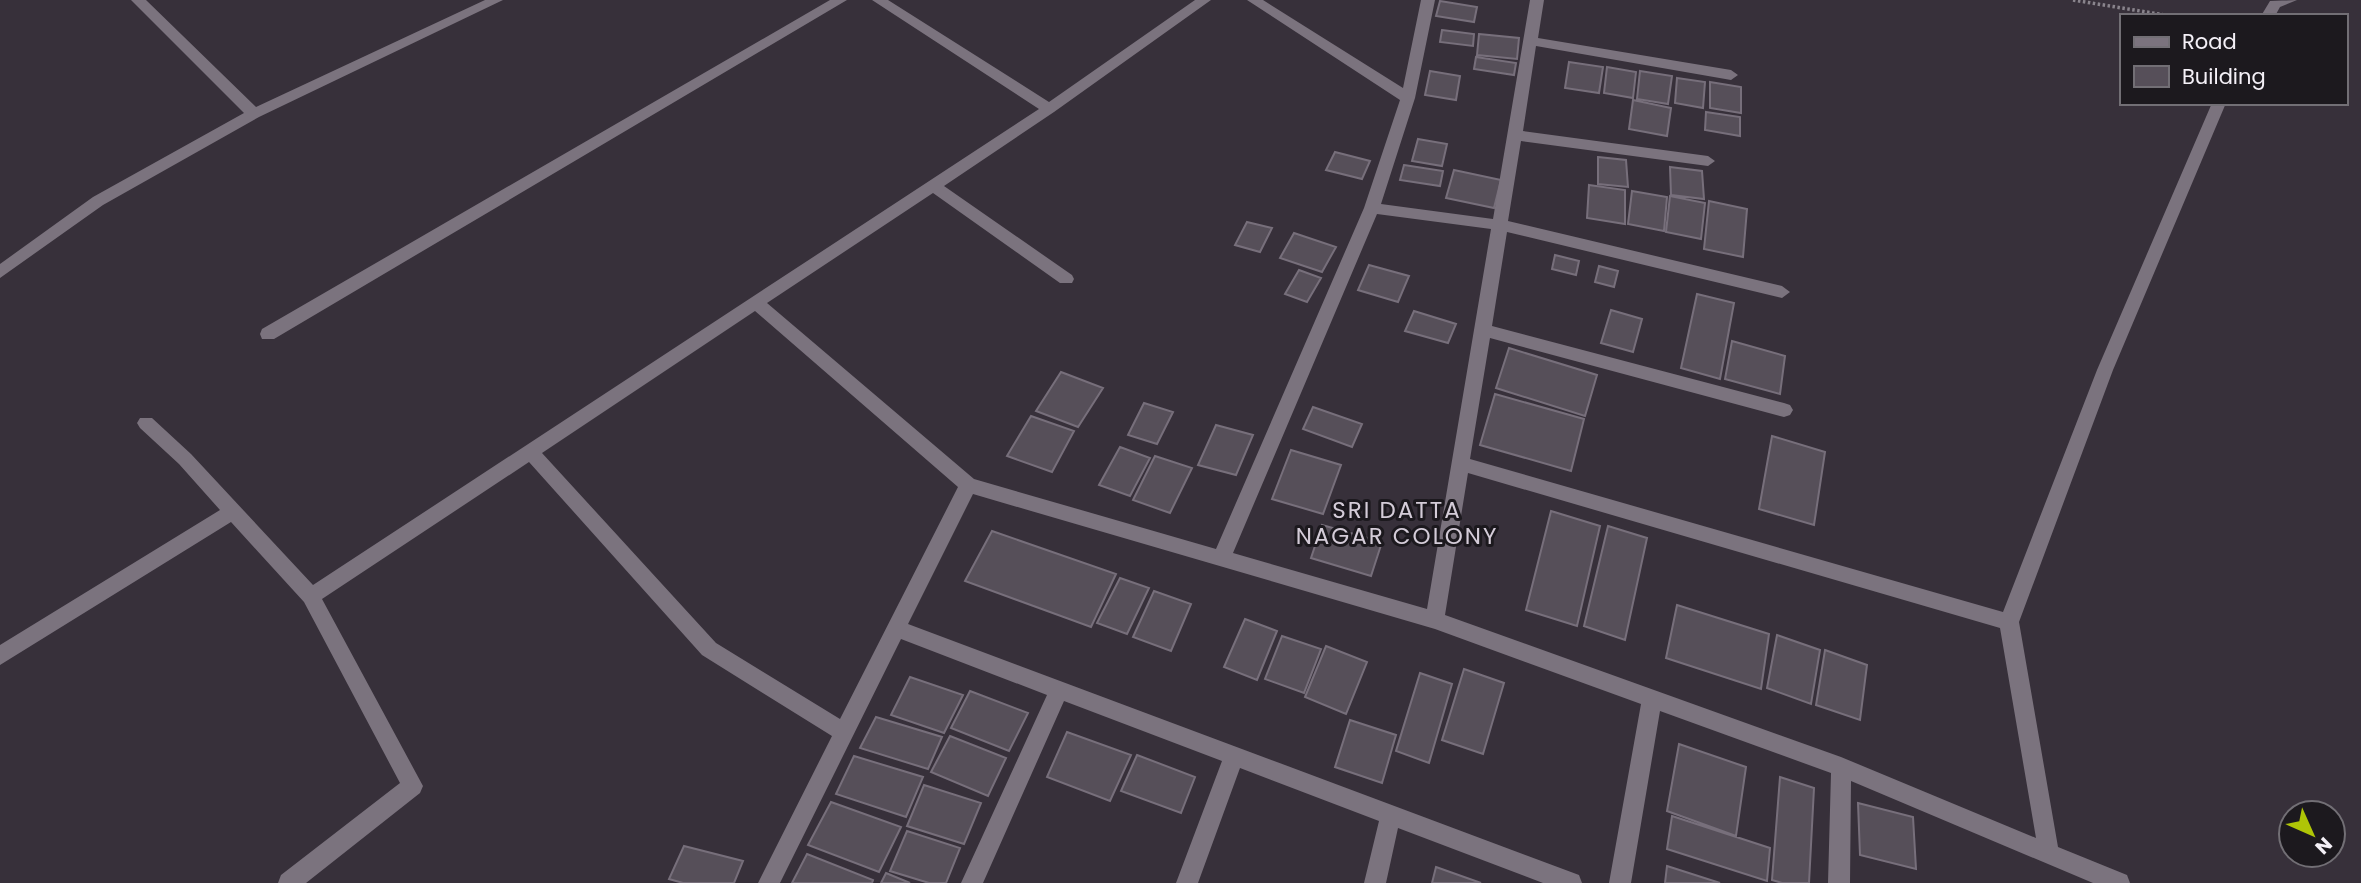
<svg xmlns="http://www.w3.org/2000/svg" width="2361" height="883" font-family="Poppins,sans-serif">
  <rect width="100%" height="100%" fill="#37303a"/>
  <path fill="#564f59" stroke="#776f7b" stroke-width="2" d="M1440 1 1477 7 1474 22 1436 16Z
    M1442 30 1474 34 1473 46 1440 42Z
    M1479 34 1519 38 1517 59 1477 55Z
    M1476 57 1516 63 1514 75 1474 69Z
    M1569 62 1603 67 1599 93 1565 88Z
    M1607 67 1636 72 1633 98 1604 93Z
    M1430 71 1460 76 1456 100 1425 95Z
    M1640 71 1672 76 1668 104 1637 99Z
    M1677 78 1705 82 1703 108 1675 103Z
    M1710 82 1741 87V113L1710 108Z
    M1633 100 1671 108 1667 136 1629 129Z
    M1706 112 1740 117V136L1705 130Z
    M1418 139 1447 144 1442 166 1412 161Z
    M1335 152 1370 161 1362 179 1326 170Z
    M1598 157 1626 160 1628 187 1598 184Z
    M1404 165 1443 171 1440 186 1400 180Z
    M1670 167 1702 171 1704 199 1671 195Z
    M1454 170 1501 180 1494 208 1446 198Z
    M1589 185 1625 190V224L1587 218Z
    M1632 191 1667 197 1664 231 1628 224Z
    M1670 196 1705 203 1701 239 1666 232Z
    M1709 201 1747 209 1743 257 1704 249Z
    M1247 222 1272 228 1260 252 1235 245Z
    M1294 233 1336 247 1322 272 1280 258Z
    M1555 255 1579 261 1576 275 1552 269Z
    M1369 265 1409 276 1398 302 1358 290Z
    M1599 266 1618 271 1614 287 1595 282Z
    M1299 270 1321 278 1307 302 1285 294Z
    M1697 294 1734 303 1720 379 1681 368Z
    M1611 310 1642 319 1633 352 1601 343Z
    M1414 311 1456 324 1448 343 1405 331Z
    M1732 341 1785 356 1780 394 1725 379Z
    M1509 348 1597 375 1585 416 1496 388Z
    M1061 372 1103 388 1078 427 1036 411Z
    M1495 394 1584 419 1571 471 1480 445Z
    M1144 403 1173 412 1157 444 1128 435Z
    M1313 407 1362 424 1352 447 1303 429Z
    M1031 416 1074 431 1052 472 1007 456Z
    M1216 425 1253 435 1236 475 1198 465Z
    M1772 436 1825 452 1814 525 1759 509Z
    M1120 447 1150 458 1130 496 1099 485Z
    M1291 450 1341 465 1323 514 1272 499Z
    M1155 456 1192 468 1170 513 1133 500Z
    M1551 511 1600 526 1577 626 1526 610Z
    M1322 525 1382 542 1371 576 1311 558Z
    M1608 526 1647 538 1625 640 1584 626Z
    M992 531 1116 574 1091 627 965 581Z
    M1120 578 1149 588 1127 634 1097 623Z
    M1154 591 1191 604 1171 651 1133 637Z
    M1677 605 1769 634 1761 689 1666 658Z
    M1245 619 1277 631 1257 680 1224 667Z
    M1777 635 1820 650 1811 704 1767 688Z
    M1282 636 1321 649 1304 693 1265 679Z
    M1326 646 1367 662 1346 714 1305 697Z
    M1825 650 1867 665 1860 720 1816 705Z
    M1464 669 1504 683 1483 754 1442 740Z
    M1420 673 1452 684 1429 763 1396 751Z
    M910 677 963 695 944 733 891 715Z
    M970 691 1028 713 1009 751 951 728Z
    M876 717 942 737 928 769 860 748Z
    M1350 720 1396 735 1382 783 1335 767Z
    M1067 732 1131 755 1110 801 1047 777Z
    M950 736 1006 758 988 796 931 772Z
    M1679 744 1746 767 1736 836 1667 811Z
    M1137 755 1195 777 1181 813 1121 791Z
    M854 756 923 777 906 817 836 794Z
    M1780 777 1814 788 1809 883H1782L1772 880Z
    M924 785 981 803 964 844 907 826Z
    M831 802 901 827 879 872 808 845Z
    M1858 803 1913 817 1916 869 1860 855Z
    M1672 816 1770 848 1767 881 1667 849Z
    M907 831 960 848 946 883H929L890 871Z
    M684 846 743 861 734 883H683L669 879Z
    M807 854 873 880 872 883H792Z
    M1667 866 1720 883H1665Z
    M1436 867 1481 883H1432Z
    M886 873 910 883H881Z"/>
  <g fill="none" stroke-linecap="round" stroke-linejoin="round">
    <path stroke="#89848c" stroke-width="3.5" stroke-dasharray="2.5 2.5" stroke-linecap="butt" d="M2073 0 2171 16"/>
    <path fill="#7b737e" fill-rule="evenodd" d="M131 0H146L256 107 485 0H503L259 117 103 205 0 278V264L93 197 244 113Z
      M830 0H847L274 339H262L260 334 262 329Z
      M872 0H888L1049 102 1195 0H1211L1054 112 944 186 1072 275 1074 279 1072 283H1060L933 193 767 303 974 479 1216 549 1364 208 1400 100 1247 0H1263L1403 88 1421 0H1435L1415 98 1381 204 1493 219 1530 0H1544L1538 38 1731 70 1738 75 1731 80 1536 46 1523 131 1708 156 1715 161 1708 166 1521 141 1508 221 1782 286 1790 292 1782 298 1507 232 1492 326 1784 403 1790 405 1793 410 1790 415 1784 417 1490 338 1470 459 2003 612 2097 370 2212 103H2226L2113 370 2019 622 2058 847 2127 875 2130 883H2093L1851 781 1850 883H1828L1831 773 1660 711 1631 883H1609L1641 704 1435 629 973 494 908 624 1571 872 1579 875 1582 883H1543L1398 828 1386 883H1364L1379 821 1240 768 1198 883H1176L1222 761 1064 701 983 883H961L1047 695 901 639 780 883H758L832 736 702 655 529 462 322 599 423 786 420 793 306 883H278L281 875 400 783 304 602 231 522 0 665V645L220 510 179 464 140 428 137 423 140 418H152L191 454 313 585 1039 109ZM1377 214 1491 229 1427 609 1233 553ZM755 311 958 487 840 719 716 643 542 453ZM1468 473 2000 628 2036 838 1841 757 1445 615Z
      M2297 0 2280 7 2275 16H2261L2270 1Z"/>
  </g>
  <g text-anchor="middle" stroke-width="6" stroke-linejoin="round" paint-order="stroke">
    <g font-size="23" letter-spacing="2" fill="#d4ccd8" stroke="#1c191e">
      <text x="1397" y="518">SRI DATTA<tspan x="1397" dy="26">NAGAR COLONY</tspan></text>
    </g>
  </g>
  <rect x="2120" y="14" width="228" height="91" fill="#1c191e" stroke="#726f75" stroke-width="2"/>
  <rect x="2134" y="37" width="35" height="10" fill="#7b737e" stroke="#726f75" stroke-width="2"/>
  <text x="2182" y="49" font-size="21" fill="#f4f0f7">Road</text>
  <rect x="2134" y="66" width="35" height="21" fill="#564f59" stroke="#726f75" stroke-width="2"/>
  <text x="2182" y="84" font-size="21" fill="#f4f0f7">Building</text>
  <g transform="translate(2312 834) rotate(135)"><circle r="33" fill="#1c191e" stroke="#726f75" stroke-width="2"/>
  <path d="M0-5L12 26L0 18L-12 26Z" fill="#afc507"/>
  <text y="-10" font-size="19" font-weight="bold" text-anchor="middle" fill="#f4f0f7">N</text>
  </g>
</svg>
